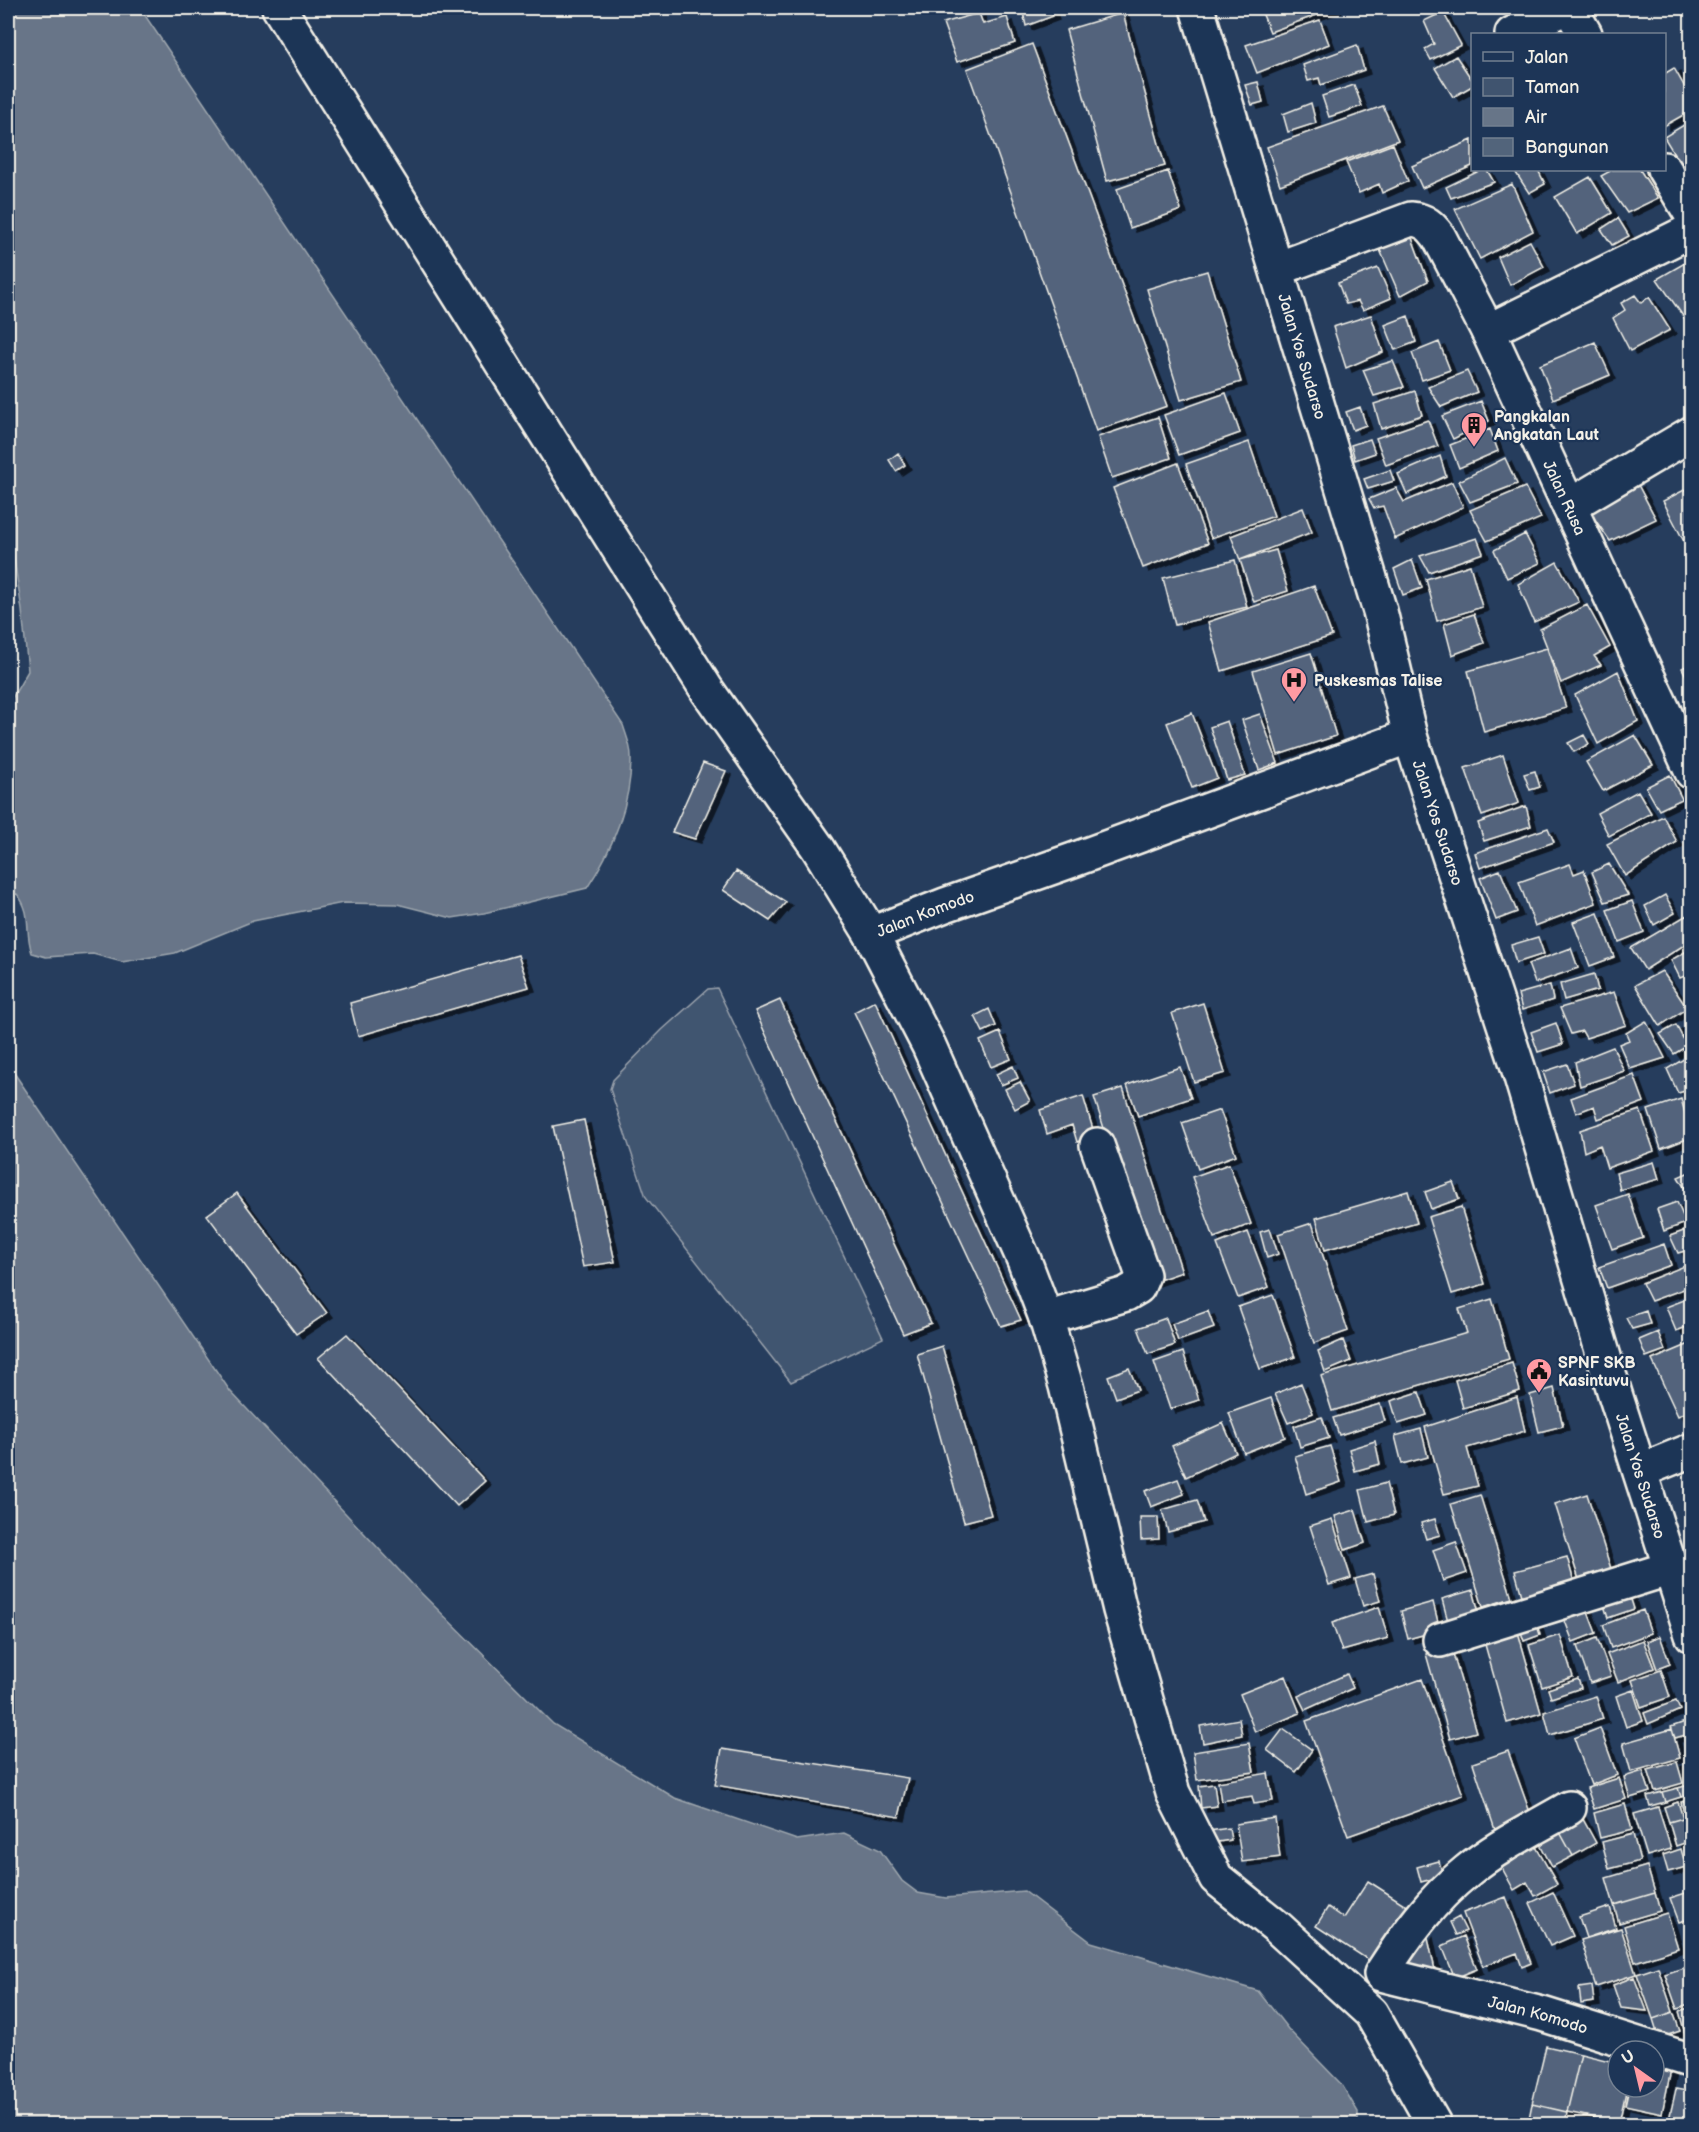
<svg xmlns="http://www.w3.org/2000/svg" width="1699" height="2132" font-family="'Balsamiq Sans',sans-serif">
  <defs>
    <filter id="shadow"><feDropShadow dx="6" dy="4" stdDeviation="0" flood-color="#0009"/></filter>
  </defs>
  <rect width="100%" height="100%" fill="#263d5d"/>
  <filter id="ink" filterUnits="userSpaceOnUse"><feTurbulence type="fractalNoise" baseFrequency=".0167" numOctaves="2"/><feDisplacementMap in="SourceGraphic" scale="12" xChannelSelector="R" yChannelSelector="G"/><feConvolveMatrix kernelMatrix="1 2 1 2 8 2 1 2 1" color-interpolation-filters="sRGB"/></filter>
  <g filter="url(#ink)">
    <path fill="#40546f" stroke="#9aa2ac" stroke-width="1.5" d="M717 988 883 1338 791 1382 646 1197 610 1089 613 1080 662 1030 708 989Z"/>
    <path fill="#677588" stroke="#9fa7ae" stroke-width="1.5" d="M8 8H139L142 11 623 725C626 735 631 746 631 756 632 801 612 851 587 888L484 913 452 918 397 904 343 903 253 921 175 953 122 962 93 954 46 957 32 953C24 930 33 914 17 894L8 895V705L28 671 22 610 8 521Z
      M8 1064 230 1391 413 1585 553 1724 675 1798 797 1840 844 1833 880 1850 902 1881 918 1893 946 1898 1024 1891 1091 1942 1258 1991 1288 2029 1342 2085 1358 2112V2124H8Z"/>
    <path fill="#52647b" stroke="#f4f1e8" stroke-width="1.5" filter="url(#shadow)" d="M1022 8H1051L1053 16 1026 26Z
      M1269 8H1336L1270 32 1261 10Z
      M1443 12 1461 45 1431 60 1425 49 1434 44 1424 21Z
      M979 13 983 24 1007 17 1015 43 957 62 943 23Z
      M1123 13 1165 166 1107 181 1066 30Z
      M1320 20 1329 44 1257 73 1246 45Z
      M1032 44 1167 406 1096 431 967 69Z
      M1357 45 1364 70 1321 85 1319 78 1308 81 1303 65Z
      M1456 56 1472 80V86L1453 97 1435 68Z
      M1674 68 1692 100V110L1664 126V74Z
      M1258 82 1263 102 1252 105 1245 85Z
      M1354 85 1362 106 1329 117 1322 96Z
      M1311 103 1316 123 1288 132 1283 114Z
      M1383 106 1398 140 1280 185 1267 147Z
      M1692 120V172L1687 175 1664 137Z
      M1472 140V166L1422 188 1412 166Z
      M1393 144 1408 181 1382 193 1379 184 1359 193 1346 162Z
      M1481 170H1487L1494 182 1451 198 1446 187Z
      M1521 170H1538L1545 184 1529 193 1516 173Z
      M1612 170H1640L1658 198 1627 213 1601 176Z
      M1168 171 1181 210 1130 228 1117 189Z
      M1590 177 1612 213 1577 234 1555 197Z
      M1512 184 1533 231 1480 259 1455 209Z
      M1618 218 1629 236 1612 245 1601 229Z
      M1409 230 1428 281 1400 296 1377 243Z
      M1530 241 1544 267 1510 285 1498 257Z
      M1690 260 1692 316 1685 319 1657 279Z
      M1378 268 1391 298 1363 310 1358 301 1346 304 1338 283Z
      M1207 271 1241 382 1181 400 1147 289Z
      M1635 295 1641 303 1649 297 1670 330 1630 351 1613 318 1625 310 1621 303Z
      M1371 315 1383 352 1346 368 1333 327Z
      M1408 316 1416 342 1395 350 1385 325Z
      M1439 342 1450 370 1422 380 1412 353Z
      M1595 342 1610 375 1553 399 1540 365Z
      M1393 361 1404 387 1374 396 1363 370Z
      M1467 371 1477 392 1441 407 1428 387Z
      M1415 391 1422 415 1381 429 1374 404Z
      M1226 393 1240 433 1179 455 1164 415Z
      M1481 401 1489 421 1453 439 1442 416Z
      M1360 407 1366 425 1353 430 1346 412Z
      M1158 417 1171 458 1112 478 1098 437Z
      M1428 420 1438 446 1386 465 1376 438Z
      M1490 429 1498 451 1459 468 1450 445Z
      M1370 439 1375 453 1355 460 1351 445Z
      M1249 442 1274 516 1211 538 1186 464Z
      M898 453 905 465 896 471 889 460Z
      M1440 456 1446 476 1407 494 1398 474Z
      M1505 458 1517 484 1470 502 1459 481Z
      M1178 463 1208 543 1143 568 1113 488Z
      M1390 470 1394 481 1368 489 1364 479Z
      M1452 482 1463 507 1395 539 1383 506 1374 508 1369 499 1396 488 1404 502Z
      M1637 483 1656 519 1610 541 1589 511Z
      M1692 486V557L1663 501Z
      M1525 487 1541 518 1487 541 1470 510Z
      M1303 508 1312 532 1240 560 1231 536Z
      M1525 534 1540 563 1507 578 1494 550Z
      M1477 538 1483 553 1429 572 1420 556Z
      M1276 550 1288 591 1254 602 1240 560Z
      M1235 560 1247 607 1175 625 1163 578Z
      M1412 560 1422 588 1403 595 1394 569Z
      M1557 562 1579 602 1534 622 1518 584Z
      M1470 565 1482 607 1437 621 1426 579Z
      M1314 586 1332 636 1222 671 1208 622Z
      M1587 605 1610 647 1594 656 1601 665 1561 683 1540 629Z
      M1474 614 1484 643 1452 655 1444 624Z
      M1547 648 1566 708 1484 732 1468 671Z
      M1311 653 1336 736 1278 755 1253 671Z
      M1692 663V687L1682 668Z
      M1618 671 1638 721 1598 744 1575 695Z
      M1192 713 1217 778 1192 788 1167 723Z
      M1260 714 1278 763 1259 770 1242 720Z
      M1227 721 1245 775 1227 780 1210 727Z
      M1584 735 1589 744 1574 752 1568 743Z
      M1635 735 1653 765 1603 791 1586 762Z
      M1503 755 1519 803 1482 816 1465 768Z
      M703 763 726 771 695 839 672 832Z
      M1535 771 1540 787 1530 790 1524 774Z
      M1670 775 1682 799 1659 810 1646 787Z
      M1638 791 1651 813 1609 836 1597 813Z
      M1526 806 1531 826 1484 841 1478 823Z
      M1663 816 1677 842 1625 876 1607 844Z
      M1548 828 1554 842 1480 868 1475 853Z
      M1570 864 1574 874 1584 870 1596 903 1535 926 1519 882Z
      M1609 864 1628 895 1605 902 1592 872Z
      M1500 870 1517 912 1496 920 1480 878Z
      M736 871 786 902 770 921 723 890Z
      M1665 895 1675 913 1654 925 1645 906Z
      M1632 901 1644 932 1619 942 1607 910Z
      M1598 913 1614 957 1590 966 1573 922Z
      M1687 915 1692 922V940L1645 970 1631 948Z
      M1538 937 1544 954 1516 963 1511 945Z
      M1571 948 1578 968 1535 983 1528 964Z
      M1692 948V973L1680 978 1671 960Z
      M518 955 529 987 358 1036 350 1003Z
      M1662 971 1687 1008 1660 1026 1635 985Z
      M1594 974 1598 990 1564 1000 1560 984Z
      M1550 985 1553 1000 1522 1010 1518 994Z
      M1614 992 1626 1025 1586 1038 1582 1031 1571 1034 1560 1008Z
      M780 1000 931 1323 903 1334 755 1011Z
      M875 1001 1021 1320 1001 1326 854 1012Z
      M1203 1003 1225 1073 1194 1082 1172 1013Z
      M989 1009 996 1026 983 1032 975 1016Z
      M1646 1021 1665 1058 1630 1069 1619 1044 1629 1040 1626 1033Z
      M1556 1023 1563 1044 1538 1052 1531 1032Z
      M1676 1025 1687 1046 1674 1054 1660 1034Z
      M1000 1032 1011 1059 991 1067 980 1041Z
      M1613 1047 1624 1071 1580 1086 1575 1062Z
      M1692 1054V1089L1678 1093 1667 1069Z
      M1567 1064 1574 1084 1550 1093 1543 1072Z
      M1013 1066 1018 1078 1001 1085 996 1074Z
      M1180 1067 1191 1098 1138 1116 1127 1085Z
      M1634 1075 1644 1102 1598 1119 1594 1106 1576 1113 1571 1098Z
      M1020 1082 1030 1101 1015 1109 1005 1089Z
      M1123 1088 1182 1272 1153 1282 1094 1097Z
      M1083 1096 1095 1136 1077 1142 1072 1125 1047 1134 1040 1110Z
      M1681 1099 1692 1137 1661 1149 1648 1110Z
      M1220 1110 1236 1155 1198 1169 1182 1123Z
      M1640 1110 1654 1151 1607 1168 1600 1145 1584 1152 1580 1130Z
      M584 1120 615 1262 583 1267 553 1126Z
      M1654 1162 1659 1179 1620 1190 1616 1173Z
      M1229 1164 1251 1224 1214 1238 1192 1177Z
      M1692 1171V1200L1678 1177Z
      M1453 1182 1459 1199 1431 1209 1425 1192Z
      M1408 1191 1417 1223 1325 1250 1316 1218Z
      M237 1193 327 1313 296 1334 207 1215Z
      M1628 1194 1643 1238 1612 1249 1596 1205Z
      M1677 1202 1686 1223 1664 1231 1657 1209Z
      M1461 1207 1485 1284 1452 1294 1428 1217Z
      M1312 1223 1348 1331 1314 1343 1278 1234Z
      M1692 1228V1249L1678 1253 1670 1236Z
      M1270 1229 1278 1254 1267 1258 1260 1232Z
      M1248 1232 1269 1287 1238 1298 1217 1244Z
      M1664 1244 1671 1265 1607 1288 1599 1267Z
      M1692 1263V1286L1651 1301 1642 1283Z
      M1273 1295 1295 1357 1260 1369 1238 1307Z
      M1692 1297V1325L1676 1331 1666 1307Z
      M1492 1299 1509 1359 1332 1411 1321 1376 1467 1333 1459 1309Z
      M1208 1311 1214 1328 1178 1341 1172 1324Z
      M1646 1311 1650 1324 1632 1329 1626 1318Z
      M1166 1318 1175 1345 1148 1354 1138 1328Z
      M1658 1332 1665 1350 1646 1357 1639 1340Z
      M347 1334 485 1481 457 1506 318 1358Z
      M1343 1340 1351 1361 1325 1372 1318 1351Z
      M1692 1343V1410L1678 1416 1652 1360Z
      M942 1346 991 1515 964 1522 917 1354Z
      M1183 1352 1199 1400 1170 1409 1154 1362Z
      M1512 1363 1520 1391 1463 1408 1455 1380Z
      M1129 1368 1138 1390 1116 1398 1108 1376Z
      M1301 1383 1313 1413 1288 1423 1275 1394Z
      M1554 1388 1563 1426 1539 1432 1530 1395Z
      M1419 1392 1427 1415 1398 1424 1391 1401Z
      M1517 1397 1525 1431 1467 1448 1478 1486 1444 1494 1425 1427Z
      M1271 1398 1285 1437 1244 1453 1229 1413Z
      M1380 1404 1385 1421 1339 1435 1333 1418Z
      M1322 1417 1329 1438 1300 1447 1294 1426Z
      M1223 1423 1236 1453 1186 1477 1172 1446Z
      M1421 1429 1428 1457 1402 1464 1395 1436Z
      M1375 1441 1380 1464 1355 1471 1349 1449Z
      M1330 1446 1341 1482 1306 1494 1295 1456Z
      M1178 1479 1184 1494 1151 1507 1145 1491Z
      M1386 1483 1394 1515 1368 1522 1360 1490Z
      M1587 1494 1613 1575 1581 1586 1555 1504Z
      M1480 1495 1512 1598 1483 1607 1451 1504Z
      M1197 1500 1204 1522 1168 1532 1162 1510Z
      M1355 1510 1365 1543 1345 1550 1335 1516Z
      M1140 1517H1158L1159 1539 1141 1540Z
      M1332 1519 1351 1578 1329 1585 1310 1526Z
      M1435 1519 1440 1535 1426 1539 1421 1523Z
      M1456 1542 1467 1573 1443 1581 1433 1550Z
      M1567 1557 1576 1589 1524 1603 1515 1571Z
      M1373 1574 1380 1601 1363 1606 1355 1579Z
      M1627 1587 1634 1609 1608 1618 1601 1596Z
      M1473 1590 1480 1616 1449 1625 1442 1599Z
      M1583 1599 1596 1633 1573 1642 1560 1608Z
      M1433 1602 1440 1630 1408 1639 1401 1611Z
      M1379 1607 1388 1638 1342 1651 1332 1623Z
      M1643 1610 1651 1633 1611 1648 1603 1625Z
      M1534 1615 1540 1635 1524 1641 1517 1620Z
      M1518 1632 1541 1713 1507 1723 1484 1641Z
      M1560 1635 1573 1677 1542 1687 1529 1645Z
      M1660 1636 1670 1664 1657 1669 1647 1641Z
      M1597 1638 1611 1676 1590 1683 1577 1646Z
      M1643 1640 1654 1668 1618 1682 1607 1654Z
      M1451 1647 1476 1732 1450 1739 1426 1654Z
      M1661 1670 1670 1697 1641 1707 1632 1680Z
      M1347 1674 1353 1688 1305 1710 1298 1696Z
      M1285 1676 1300 1713 1255 1732 1240 1694Z
      M1422 1679 1463 1795 1348 1836 1306 1721Z
      M1578 1679 1581 1688 1551 1698 1548 1689Z
      M1633 1690 1643 1721 1626 1727 1616 1696Z
      M1596 1696 1603 1719 1550 1735 1544 1712Z
      M1676 1701 1680 1710 1648 1724 1644 1713Z
      M1239 1719 1242 1735 1203 1743 1200 1726Z
      M1685 1722 1689 1734 1675 1738 1671 1727Z
      M1600 1728 1617 1775 1591 1785 1574 1738Z
      M1283 1729 1312 1750 1296 1772 1267 1750Z
      M1672 1729 1680 1758 1631 1772 1623 1743Z
      M1249 1743 1254 1772 1197 1780 1193 1752Z
      M722 1749 908 1778 899 1817 715 1785Z
      M1508 1751 1532 1818 1496 1833 1473 1763Z
      M1677 1762 1683 1783 1655 1791 1648 1770Z
      M1643 1771 1650 1792 1630 1798 1624 1777Z
      M1268 1773 1273 1801 1254 1804 1252 1796 1221 1801 1218 1782Z
      M1619 1778 1626 1799 1594 1809 1587 1788Z
      M1214 1784 1217 1806 1201 1808 1199 1786Z
      M1692 1784V1794L1681 1797 1678 1788Z
      M1678 1788 1681 1797 1665 1802 1662 1792Z
      M1662 1792 1665 1802 1650 1806 1647 1796Z
      M1692 1799V1821L1687 1822 1681 1802Z
      M1678 1802 1683 1818 1669 1822 1664 1807Z
      M1625 1804 1632 1830 1600 1838 1594 1813Z
      M1658 1807 1671 1849 1647 1856 1634 1814Z
      M1579 1812 1596 1843 1573 1856 1556 1825Z
      M1275 1818 1280 1857 1242 1862 1236 1824Z
      M1683 1818 1690 1841 1676 1846 1669 1822Z
      M1556 1825 1573 1856 1552 1867 1536 1836Z
      M1229 1828 1231 1840 1211 1843 1209 1831Z
      M1633 1834 1640 1861 1609 1869 1602 1842Z
      M1531 1838 1557 1884 1535 1896 1527 1882 1514 1890 1496 1857Z
      M1692 1845V1868H1691L1685 1847Z
      M1681 1849 1686 1867 1668 1872 1663 1855Z
      M1439 1861 1443 1876 1421 1882 1417 1867Z
      M1647 1866 1655 1893 1614 1905 1606 1878Z
      M1368 1881 1412 1909 1376 1965 1316 1926 1328 1907 1344 1918Z
      M1692 1891V1918L1679 1922 1670 1898Z
      M1553 1892 1573 1936 1550 1946 1530 1903Z
      M1655 1893 1660 1911 1619 1923 1614 1905Z
      M1506 1897 1531 1963 1522 1967 1517 1953 1483 1966 1463 1913Z
      M1610 1907 1616 1928 1586 1938 1579 1917Z
      M1667 1913 1678 1948 1635 1962 1624 1926Z
      M1459 1917 1466 1931 1456 1935 1450 1922Z
      M1621 1928 1636 1974 1596 1987 1581 1940Z
      M1427 1934 1437 1979 1403 1970Z
      M1464 1936 1477 1969 1455 1978 1442 1946Z
      M1692 1965V2004L1677 2009 1665 1974Z
      M1658 1967 1673 2012 1653 2019 1637 1974Z
      M1634 1977 1647 2011 1621 2008 1613 1985Z
      M1592 1986 1594 2002 1581 2004 1579 1988Z
      M1692 2008V2051H1690L1679 2012Z
      M1673 2012 1680 2031 1659 2038 1653 2019Z
      M1546 2046 1581 2054 1567 2112 1532 2104Z
      M1581 2054 1618 2063V2087H1627L1619 2123 1567 2112Z
      M1654 2066 1671 2070 1662 2113 1625 2105 1629 2087H1654Z
      M1676 2089 1692 2092V2124H1668Z
      M1532 2104 1567 2112 1565 2124 1528 2123Z"/>
    <g fill="none" stroke-linecap="round" stroke-linejoin="round">
      <g stroke="#f4f1e8" stroke-width="38">
        <g id="minor">
          <path d="M1570 8 1585 34"/>
          <path d="M1512 34 1564 8"/>
          <path d="M1664 169 1692 215"/>
          <path id="s1" d="M1692 230 1488 331 1692 772"/>
          <path d="M1277 269 1411 219C1425 220 1431 226 1439 237L1488 331"/>
          <path d="M1569 506 1692 433"/>
          <path id="s2" d="M871 934 945 905 1073 860 1410 736"/>
          <path d="M1046 1318 1126 1294 1138 1287 1143 1275 1097 1145"/>
          <path d="M1640 1471 1692 1450"/>
          <path d="M1440 1640 1671 1568"/>
          <path id="s3" d="M1569 1808C1535 1828 1497 1846 1467 1871 1431 1900 1406 1935 1381 1974L1542 2014 1692 2061"/>
        </g>
      </g>
      <g stroke="#f4f1e8" stroke-width="38">
        <path id="major" d="M279 8 707 690 818 848 871 934 929 1046 1024 1260 1046 1318 1066 1386 1120 1610 1173 1793 1216 1878 1277 1927 1371 2013 1434 2124"/>
      </g>
      <g stroke="#f4f1e8" stroke-width="38">
        <g id="highway">
          <path id="s4" d="M1197 8 1380 611 1410 736 1518 1067 1615 1394 1692 1635"/>
        </g>
      </g>
      <use href="#minor" stroke="#1d3557" stroke-width="33"/>
      <use href="#major" stroke="#1d3557" stroke-width="33"/>
      <use href="#highway" stroke="#1d3557" stroke-width="33"/>
    </g>
  </g>
  <defs>
    <g id="building-pin" transform="scale(1.35)"><path d="M0 17L-7.5 6A9.5 9.5 0 1 1 7.5 6Z" fill="#ff9aa2" stroke="#1d3557"/><path d="M-4-6H4V6H1V3H-1V6H-4ZM-2.5-4.3h1.7v1.8h-1.7ZM.8-4.3h1.7v1.8H.8ZM-2.5-1h1.7V.8h-1.7ZM.8-1h1.7V.8H.8Z" fill="#111"/></g>
    <g id="hospital-pin" transform="scale(1.35)"><path d="M0 17L-7.5 6A9.5 9.5 0 1 1 7.5 6Z" fill="#ff9aa2" stroke="#1d3557"/><path d="M-5-5h3v3.5h4V-5h3V5h-3V1.5h-4V5h-3Z" fill="#111"/></g>
    <g id="civic-pin" transform="scale(1.35)"><path d="M0 17L-7.5 6A9.5 9.5 0 1 1 7.5 6Z" fill="#ff9aa2" stroke="#1d3557"/><path d="M-.6-6.5H3V-4.5H.6V-3L4-1V1h2V6H-6V1h2V-1L-.6-3ZM-1.2 2.5V6h2.4V2.5Z" fill="#111"/></g>
  </defs>
  <g fill-rule="evenodd">
    <use href="#building-pin" x="1474" y="425"/>
    <use href="#hospital-pin" x="1294" y="680"/>
    <use href="#civic-pin" x="1539" y="1371"/>
  </g>
  <g text-anchor="middle" stroke-width="4.5" stroke-linejoin="round" paint-order="stroke">
    <g font-size="16" fill="#f4f1e8" stroke="#1d3557">
      <text dy="6" stroke="none"><textPath href="#s4" startOffset="364">Jalan Yos Sudarso</textPath></text>
      <text dy="6" stroke="none"><textPath href="#s1" startOffset="411">Jalan Rusa</textPath></text>
      <text dy="6" stroke="none"><textPath href="#s4" startOffset="850">Jalan Yos Sudarso</textPath></text>
      <text dy="6" stroke="none"><textPath href="#s2" startOffset="58">Jalan Komodo</textPath></text>
      <text dy="6" stroke="none"><textPath href="#s4" startOffset="1534">Jalan Yos Sudarso</textPath></text>
      <text dy="6" stroke="none"><textPath href="#s3" startOffset="417">Jalan Komodo</textPath></text>
    </g>
    <g font-size="16" font-weight="bold" fill="#f4f1e8" stroke="#1d3557" text-anchor="start">
      <text x="1494" y="422">Pangkalan<tspan x="1494" dy="18">Angkatan Laut</tspan></text>
      <text x="1314" y="686">Puskesmas Talise</text>
      <text x="1558" y="1368">SPNF SKB<tspan x="1558" dy="18">Kasintuvu</tspan></text>
    </g>
  </g>
  <rect width="1699" height="2132" fill="none" stroke="#1d3557" stroke-width="30"/>
  <rect x="15" y="15" width="1669" height="2102" fill="none" stroke="#f4f1e8" stroke-width="2" filter="url(#ink)"/>
  <rect x="1471" y="33" width="195" height="138" fill="#1d3557" stroke="#738091" stroke-width="1.5"/>
  <rect x="1483" y="52" width="30" height="9" fill="#1d3557" stroke="#738091" stroke-width="1.5"/>
  <text x="1525" y="63" font-size="18" fill="#f4f1e8">Jalan</text>
  <rect x="1483" y="78" width="30" height="18" fill="#40546f" stroke="#738091" stroke-width="1.5"/>
  <text x="1525" y="93" font-size="18" fill="#f4f1e8">Taman</text>
  <rect x="1483" y="108" width="30" height="18" fill="#677588" stroke="#738091" stroke-width="1.5"/>
  <text x="1525" y="123" font-size="18" fill="#f4f1e8">Air</text>
  <rect x="1483" y="138" width="30" height="18" fill="#52647b" stroke="#738091" stroke-width="1.5"/>
  <text x="1525" y="153" font-size="18" fill="#f4f1e8">Bangunan</text>
  <g transform="translate(1636 2069) rotate(326)"><circle r="28" fill="#1d3557" stroke="#738091" stroke-width="1.5"/>
  <path d="M0-4.5L10 22L0 15L-10 22Z" fill="#ff9aa2"/>
  <text y="-9" font-size="16" font-weight="bold" text-anchor="middle" fill="#f4f1e8">U</text>
  </g>
</svg>
